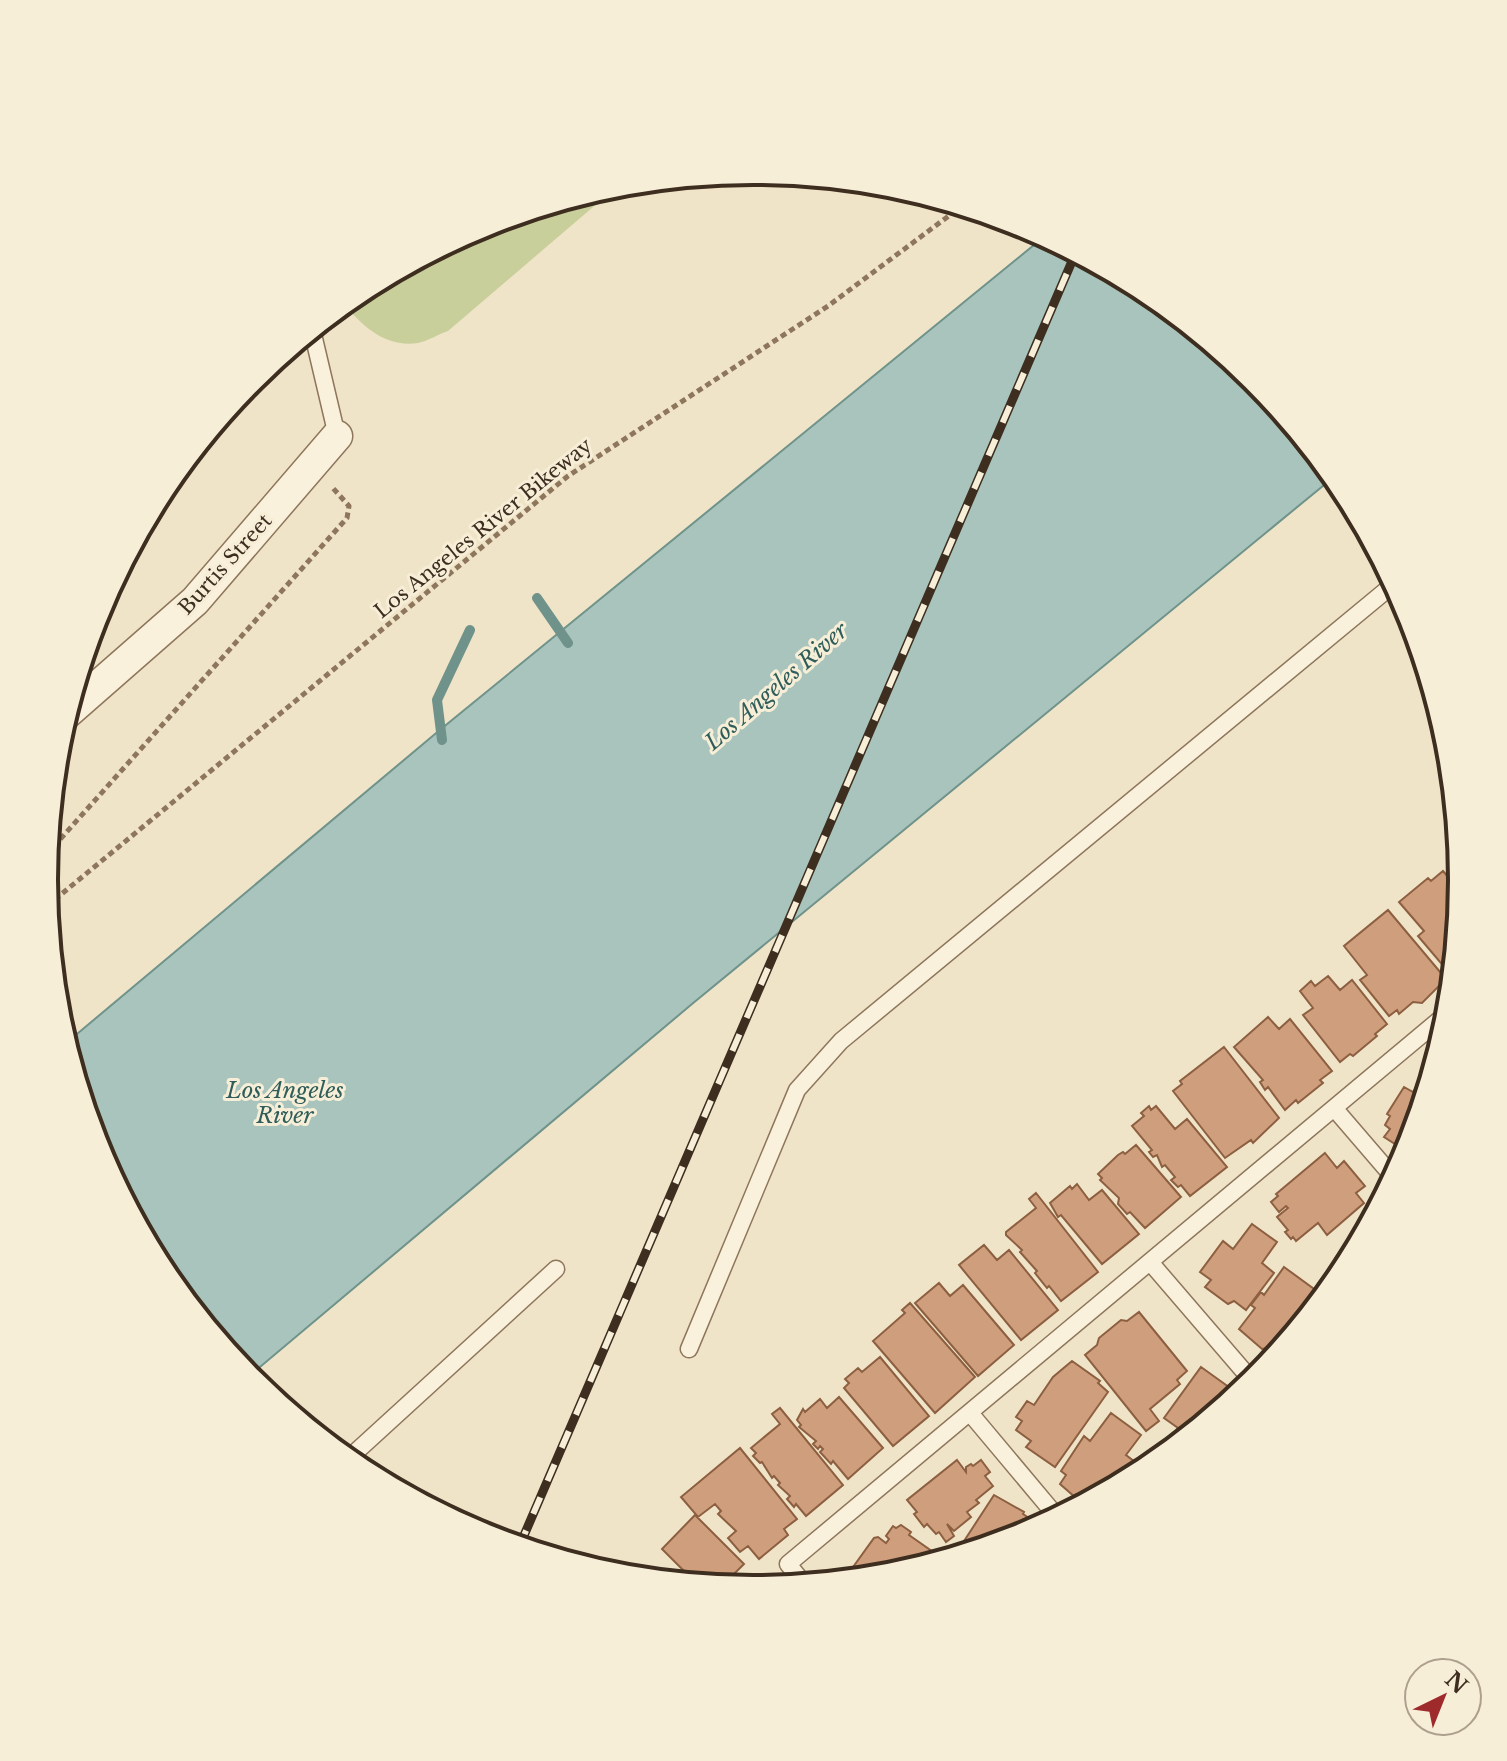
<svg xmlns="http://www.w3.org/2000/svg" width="1507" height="1761" font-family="'Libre Baskerville',serif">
  <rect width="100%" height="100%" fill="#f0e4c8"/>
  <path fill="#c9cf9b" d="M620 184 448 331C439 334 428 341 418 343 386 348 362 326 344 304L360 290 482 225Z"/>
  <path fill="#a9c4bc" stroke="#6f938a" stroke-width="2" d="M1045 236 1148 291 1255 379 1335 476 692 1004 248 1377 163 1274 98 1152 65 1044 441 729Z"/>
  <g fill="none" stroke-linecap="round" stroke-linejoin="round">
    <path stroke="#6f938a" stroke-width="10" d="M537 598 568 643
      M442 740 437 700 470 630"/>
  </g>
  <path fill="#cf9f7d" stroke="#8d5f41" stroke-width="2" d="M1460 852 1463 878 1449 861Z
    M1443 871 1462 893 1454 973 1451 975 1418 936 1424 931 1399 902 1428 878 1431 881Z
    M1388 910 1446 979 1422 1003 1413 1002 1399 1014 1397 1010 1389 1016 1360 980 1367 975 1344 946Z
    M1328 976 1340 990 1352 980 1387 1024 1375 1034 1377 1036 1353 1056 1350 1054 1340 1062 1303 1015 1313 1008 1300 991 1311 981 1315 986Z
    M1268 1017 1279 1029 1290 1019 1332 1071 1320 1080 1323 1083 1298 1103 1296 1100 1285 1110 1268 1087 1265 1090 1260 1082 1263 1080 1234 1047Z
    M1224 1047 1279 1118 1253 1143 1251 1140 1225 1158 1173 1091 1182 1084 1180 1081Z
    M1435 1058 1437 1059 1409 1153 1384 1137 1390 1129 1385 1125 1390 1116 1387 1114 1404 1087 1413 1092Z
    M1149 1106 1151 1110 1156 1106 1175 1129 1187 1119 1227 1167 1190 1196 1181 1185 1178 1187 1171 1180 1175 1177 1165 1165 1162 1167 1157 1155 1153 1157 1149 1152 1152 1150 1132 1126 1144 1116 1141 1113Z
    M1136 1145 1181 1197 1145 1228 1130 1212 1127 1214 1118 1204 1119 1198 1100 1180 1102 1178 1098 1174 1118 1155 1123 1152 1125 1154Z
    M1325 1153 1337 1168 1344 1161 1365 1186 1356 1193 1364 1203 1327 1235 1318 1223 1296 1241 1293 1237 1291 1239 1285 1232 1288 1230 1277 1217 1288 1208 1286 1206 1279 1212 1271 1202 1278 1196 1276 1194Z
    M1077 1184 1089 1200 1102 1190 1139 1234 1102 1264 1061 1215 1058 1217 1050 1203 1070 1186 1072 1189Z
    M1036 1193 1098 1272 1061 1301 1049 1286 1047 1288 1035 1273 1037 1271 1020 1252 1022 1250 1006 1235V1232L1036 1208 1029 1199Z
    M1372 1210 1376 1213 1343 1275 1337 1282 1335 1281 1346 1267 1335 1258Z
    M1252 1224 1277 1242 1262 1263 1274 1273 1246 1310 1234 1301 1228 1304 1205 1287 1211 1280 1200 1272 1223 1241 1233 1249Z
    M984 1245 997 1260 1009 1250 1058 1310 1021 1340 959 1265Z
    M1284 1267 1325 1297 1277 1355 1267 1348 1262 1349 1239 1329 1255 1308 1251 1305 1261 1292 1264 1295Z
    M939 1283 950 1296 963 1285 1014 1345 978 1376 915 1303Z
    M910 1303 975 1377 935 1413 873 1341 905 1313 902 1310Z
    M1139 1312 1187 1371 1177 1380 1180 1384 1150 1409 1159 1421 1146 1431 1085 1355 1097 1345 1099 1338 1121 1320 1127 1321Z
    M880 1357 929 1416 893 1446 844 1388 849 1383 845 1379 858 1368 862 1372Z
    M1072 1361 1100 1381 1098 1383 1108 1392 1055 1467 1026 1447 1031 1441 1016 1430 1022 1421 1016 1417 1027 1401 1034 1405 1053 1377Z
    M1201 1367 1240 1395 1168 1454 1163 1450 1178 1428 1164 1418Z
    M839 1397 883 1448 848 1479 833 1461 831 1464 820 1452 823 1449 820 1446 818 1449 813 1444 816 1441 799 1427 801 1425 797 1420 803 1409 805 1412 820 1399 827 1408Z
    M780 1408 843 1485 806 1516 796 1504 794 1507 787 1499 790 1496 778 1485 780 1483 774 1476 772 1478 762 1462 760 1463 753 1456 756 1453 751 1448 780 1424 772 1414Z
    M1111 1413 1141 1435 1126 1455 1139 1465 1126 1482 1084 1505 1060 1484 1066 1475 1061 1471 1084 1436 1090 1441Z
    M740 1448 797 1519 784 1529 788 1535 759 1559 748 1546 740 1552 728 1538 736 1531 718 1514 721 1511 715 1504 698 1517 681 1497Z
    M957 1460 966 1472V1467L971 1464 973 1466 981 1460 990 1472 985 1476 993 1486 976 1500 979 1503 967 1512 971 1517 954 1531 947 1524 954 1536 946 1542 939 1532 936 1534 927 1524 924 1527 914 1514 917 1512 907 1500Z
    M994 1495 1024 1512 1023 1514 1035 1522 1027 1535 953 1558Z
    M695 1515 744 1564 721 1587 698 1585 662 1549Z
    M901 1525 911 1532 909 1535 936 1554 928 1565 891 1576 843 1581 874 1538 878 1537 886 1543 889 1539 886 1536 893 1526 896 1528Z"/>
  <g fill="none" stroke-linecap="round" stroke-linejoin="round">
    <g stroke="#8d765c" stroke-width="19">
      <path id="lane" d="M312 330 337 436
        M1334 1108 1395 1179
        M1150 1262 1254 1383
        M689 1349 797 1090 841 1041 1395 583
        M970 1413 1058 1518
        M347 1460 556 1269
        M805 1585 788 1564 1450 1011"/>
    </g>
    <g stroke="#8d765c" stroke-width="33">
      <path id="street" d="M66 714 195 601 337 436"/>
    </g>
    <path stroke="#8d765c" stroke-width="5" stroke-dasharray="6 4" stroke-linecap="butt" d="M47 854 347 518 349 506 332 487
      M47 906 568 476 828 306 962 206"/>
    <use href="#lane" stroke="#faf1dc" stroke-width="16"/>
    <use href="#street" stroke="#faf1dc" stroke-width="30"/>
    <g stroke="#3d2e20" stroke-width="9">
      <path id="rail" d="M519 1547 1076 252"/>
    </g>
    <use href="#rail" stroke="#f7eed8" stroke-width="6" stroke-dasharray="18" stroke-linecap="butt"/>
  </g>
  <g text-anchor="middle" stroke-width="6" stroke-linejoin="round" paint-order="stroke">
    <g font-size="20" fill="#3d2e20" stroke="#f7eed8">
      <text transform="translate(483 528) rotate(-39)" y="7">Los Angeles River Bikeway</text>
      <text transform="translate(225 564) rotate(-48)" y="7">Burtis Street</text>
    </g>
    <g font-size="22" font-style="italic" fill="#2f5d5a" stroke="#f7eed8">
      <text transform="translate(776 686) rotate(-41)" y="8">Los Angeles River</text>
      <text x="285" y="1098">Los Angeles<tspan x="285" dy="25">River</tspan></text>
    </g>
  </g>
  <path d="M0 0H1507V1761H0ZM58 880a695 695 0 1 1 1390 0a695 695 0 1 1-1390 0Z" fill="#f7eed8" fill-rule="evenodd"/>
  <path fill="none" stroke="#3d2e20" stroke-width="4" d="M58 880a695 695 0 1 1 1390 0a695 695 0 1 1-1390 0Z"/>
  <g transform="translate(1443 1697) rotate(43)"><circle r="38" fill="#f7eed8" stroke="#ada18e" stroke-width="2"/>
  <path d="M0-6L14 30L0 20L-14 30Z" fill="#9e2a2b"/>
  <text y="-12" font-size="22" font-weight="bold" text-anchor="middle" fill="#3d2e20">N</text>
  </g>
</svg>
